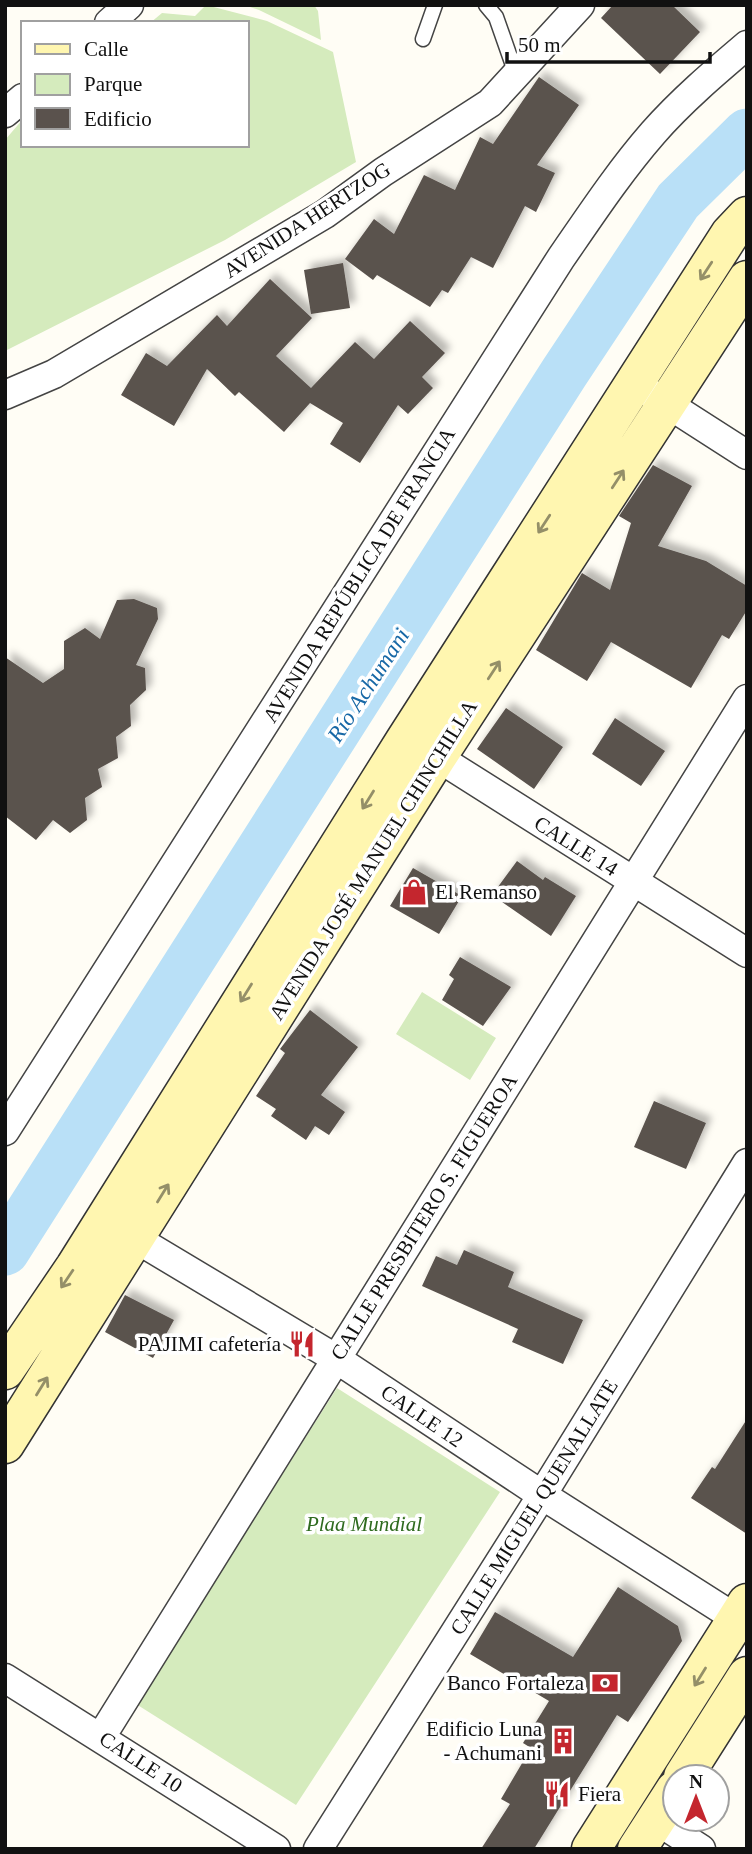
<svg xmlns="http://www.w3.org/2000/svg" width="752" height="1854" font-family="Georgia,serif">
  <defs>
    <filter id="shadow"><feDropShadow dx="6" dy="-6" stdDeviation="3.5" flood-color="#0004"/></filter>
  </defs>
  <rect width="100%" height="100%" fill="#fffdf5"/>
  <path fill="#d5ebbd" d="M206 5 267 21 333 52 356 162 225 240 5 351V140L23 119V145H247V23H150L162 13 195 16Z
    M244 5H314L318 11 321 40 259 10Z
    M422 992 496 1038 470 1080 396 1034Z
    M337 1388 500 1492 296 1805 136 1704Z"/>
  <g fill="none" stroke-linecap="round" stroke-linejoin="round">
    <path stroke="#b9e0f7" stroke-width="49" d="M5 1251 564 373 678 201 747 133"/>
  </g>
  <path fill="#5a524d" filter="url(#shadow)" d="M613 5H672L700 32 660 74 601 18Z
    M539 77 579 105 537 165 555 173 536 212 525 206 493 268 471 257 448 293 442 290 430 307 377 275 373 280 345 259 374 219 394 234 424 175 455 190 480 137 493 144Z
    M343 263 350 308 311 314 304 270Z
    M270 279 312 318 276 356 311 388 355 342 374 359 410 321 445 353 422 377 433 388 408 414 398 405 360 463 330 444 343 423 310 403 284 432 239 392 235 396 207 369 174 426 121 395 146 353 167 366 217 315 227 326Z
    M653 465 692 486 658 546 706 561 747 586V610L729 639 722 635 691 688 611 642 587 681 536 650 582 573 610 590 631 523 619 516Z
    M134 599 157 608 158 619 136 665 145 668 146 690 130 705 131 726 116 737 118 758 98 769 102 787 85 798 87 820 70 833 53 820 36 840 5 816V657L43 683 64 669V641L85 628 100 639 117 600Z
    M506 708 563 747 534 789 477 749Z
    M615 718 665 751 641 786 592 754Z
    M517 861 543 880 545 877 576 896 551 936 492 895Z
    M413 868 462 896 439 934 390 906Z
    M460 957 511 987 483 1026 442 1000 454 979 449 975Z
    M310 1010 358 1047 321 1095 345 1112 329 1135 315 1126 306 1140 271 1116 276 1109 256 1096 285 1053 280 1049Z
    M654 1101 706 1123 686 1169 634 1147Z
    M464 1250 514 1272 508 1287 583 1320 563 1364 512 1342 518 1329 422 1286 436 1256 457 1265Z
    M125 1295 174 1320 153 1358 105 1332Z
    M747 1419V1534L691 1498 712 1467 715 1469Z
    M618 1587 678 1626 682 1641 628 1722 617 1715 534 1849H481L510 1804 501 1799 531 1748 523 1743 549 1701 470 1654 495 1612 573 1657Z"/>
  <g fill="none" stroke-linecap="round" stroke-linejoin="round">
    <g stroke="#444" stroke-width="17">
      <path id="service" d="M486 5 496 17 516 74
        M423 39 435 5"/>
    </g>
    <g stroke="#444" stroke-width="31">
      <path id="minor" d="M109 23 129 5
        M5 113 23 98
        M652 394 747 455
        M5 395 54 374 325 214 383 172 490 103 580 5
        M420 749 437 757 747 953
        M5 1131 561 258C590 216 619 172 653 133 681 101 714 73 747 45
        M118 1228 335 1358 542 1495 737 1619
        M5 1678 276 1849
        M101 1737 747 699
        M656 1820 701 1849
        M318 1849 542 1495 747 1163"/>
    </g>
    <g stroke="#333" stroke-width="41">
      <path id="secondary" d="M5 1370 75 1267 404 742 730 234 747 216
        M5 1444 437 757 747 280
        M683 1777 747 1676
        M591 1849 747 1603
        M637 1849 675 1790"/>
    </g>
    <use href="#service" stroke="#fff" stroke-width="14"/>
    <use href="#minor" stroke="#fff" stroke-width="28"/>
    <use href="#secondary" stroke="#fff6b0" stroke-width="38"/>
  </g>
  <defs><path id="oneway-shaft" d="M-6 0H5M1.5-3L5.5 0L1.5 3" fill="none" stroke-width="1.6" stroke-linecap="round" stroke-linejoin="round" transform="scale(1.75)"/></defs>
  <g stroke="#948f68">
    <use href="#oneway-shaft" transform="translate(706 271) rotate(123)"/>
    <use href="#oneway-shaft" transform="translate(618 479) rotate(-57)"/>
    <use href="#oneway-shaft" transform="translate(544 524) rotate(123)"/>
    <use href="#oneway-shaft" transform="translate(494 670) rotate(-57)"/>
    <use href="#oneway-shaft" transform="translate(368 800) rotate(122)"/>
    <use href="#oneway-shaft" transform="translate(246 993) rotate(122)"/>
    <use href="#oneway-shaft" transform="translate(163 1193) rotate(-58)"/>
    <use href="#oneway-shaft" transform="translate(67 1279) rotate(124)"/>
    <use href="#oneway-shaft" transform="translate(42 1386) rotate(-58)"/>
    <use href="#oneway-shaft" transform="translate(700 1677) rotate(122)"/>
  </g>
  <defs>
    <g id="shop-bare" transform="scale(2.1)"><path d="M-5-2.5h2.3a2.7 3.5 0 0 1 5.4 0H5L5.5 6h-11ZM-1.5-2.5h3a1.5 2.3 0 0 0-3 0Z" fill="#c4262e" stroke="#fff" stroke-width="2.5" paint-order="stroke"/></g>
    <g id="restaurant-bare" transform="scale(2.1)"><path d="M-5-6h1v4h1v-4h1v4h1v-4h1v5L-1.5 .5V6h-2V.5L-5-1ZM5-6V6H3V1.5H1.5Q1.5-4 5-6Z" fill="#c4262e" stroke="#fff" stroke-width="2.5" paint-order="stroke"/></g>
    <g id="bank-bare" transform="scale(2.1)"><path d="M-6-4H6V4H-6ZM0-2.3a2.3 2.3 0 1 0 0 4.6a2.3 2.3 0 1 0 0-4.6Z" fill="#c4262e" stroke="#fff" stroke-width="2.5" paint-order="stroke"/></g>
    <g id="building-bare" transform="scale(2.1)"><path d="M-4-6H4V6H1V3H-1V6H-4ZM-2.5-4.3h1.7v1.8h-1.7ZM.8-4.3h1.7v1.8H.8ZM-2.5-1h1.7V.8h-1.7ZM.8-1h1.7V.8H.8Z" fill="#c4262e" stroke="#fff" stroke-width="2.5" paint-order="stroke"/></g>
  </defs>
  <g fill-rule="evenodd">
    <use href="#shop-bare" x="414" y="892"/>
    <use href="#restaurant-bare" x="302" y="1344"/>
    <use href="#bank-bare" x="605" y="1683"/>
    <use href="#building-bare" x="563" y="1741"/>
    <use href="#restaurant-bare" x="557" y="1794"/>
  </g>
  <g text-anchor="middle" stroke-width="7" stroke-linejoin="round" paint-order="stroke">
    <g font-size="21" fill="#111" stroke="#fff">
      <text transform="translate(307 220) rotate(-33)" y="7">AVENIDA HERTZOG</text>
      <text transform="translate(359 575) rotate(-58)" y="7">AVENIDA REPÚBLICA DE FRANCIA</text>
      <text transform="translate(576 846) rotate(32)" y="7">CALLE 14</text>
      <text transform="translate(373 860) rotate(-58)" y="7">AVENIDA JOSÉ MANUEL CHINCHILLA</text>
      <text transform="translate(424 1217) rotate(-58)" y="7">CALLE PRESBITERO S. FIGUEROA</text>
      <text transform="translate(422 1416) rotate(34)" y="7">CALLE 12</text>
      <text transform="translate(534 1507) rotate(-58)" y="7">CALLE MIGUEL QUENALLATE</text>
      <text transform="translate(141 1762) rotate(33)" y="7">CALLE 10</text>
    </g>
    <g font-size="21" fill="#111" stroke="#fff" text-anchor="end">
      <text x="435" y="899" text-anchor="start">El Remanso</text>
      <text x="281" y="1351">PAJIMI cafetería</text>
      <text x="584" y="1690">Banco Fortaleza</text>
      <text x="542" y="1736">Edificio Luna<tspan x="542" dy="24">- Achumani</tspan></text>
      <text x="578" y="1801" text-anchor="start">Fiera</text>
    </g>
    <g font-size="21" font-style="italic" fill="#2f6b1f" stroke="#fff">
      <text x="364" y="1531">Plaa Mundial</text>
    </g>
    <g font-size="23" font-style="italic" fill="#1768a6" stroke="#fff">
      <text transform="translate(368 685) rotate(-57)" y="8">Río Achumani</text>
    </g>
  </g>
  <rect width="752" height="1854" fill="none" stroke="#111111" stroke-width="14"/>
  <rect x="21" y="21" width="228" height="126" fill="#ffffff" stroke="#a0a0a0" stroke-width="2"/>
  <rect x="35" y="44" width="35" height="10" fill="#fff6b0" stroke="#a0a0a0" stroke-width="2"/>
  <text x="84" y="56" font-size="21" fill="#111111">Calle</text>
  <rect x="35" y="74" width="35" height="21" fill="#d5ebbd" stroke="#a0a0a0" stroke-width="2"/>
  <text x="84" y="91" font-size="21" fill="#111111">Parque</text>
  <rect x="35" y="108" width="35" height="21" fill="#5a524d" stroke="#a0a0a0" stroke-width="2"/>
  <text x="84" y="126" font-size="21" fill="#111111">Edificio</text>
  <g transform="translate(696 1798)"><circle r="33" fill="#ffffff" stroke="#a0a0a0" stroke-width="2"/>
  <path d="M0-5L12 26L0 18L-12 26Z" fill="#c4262e"/>
  <text y="-10" font-size="19" font-weight="bold" text-anchor="middle" fill="#111111">N</text>
  </g>
  <path d="M507 52v10h203v-10" fill="none" stroke="#111111" stroke-width="3.5"/>
  <text x="518" y="52" font-size="21" fill="#111111" stroke="#ffffff" stroke-width="5" paint-order="stroke">50 m</text>
</svg>
